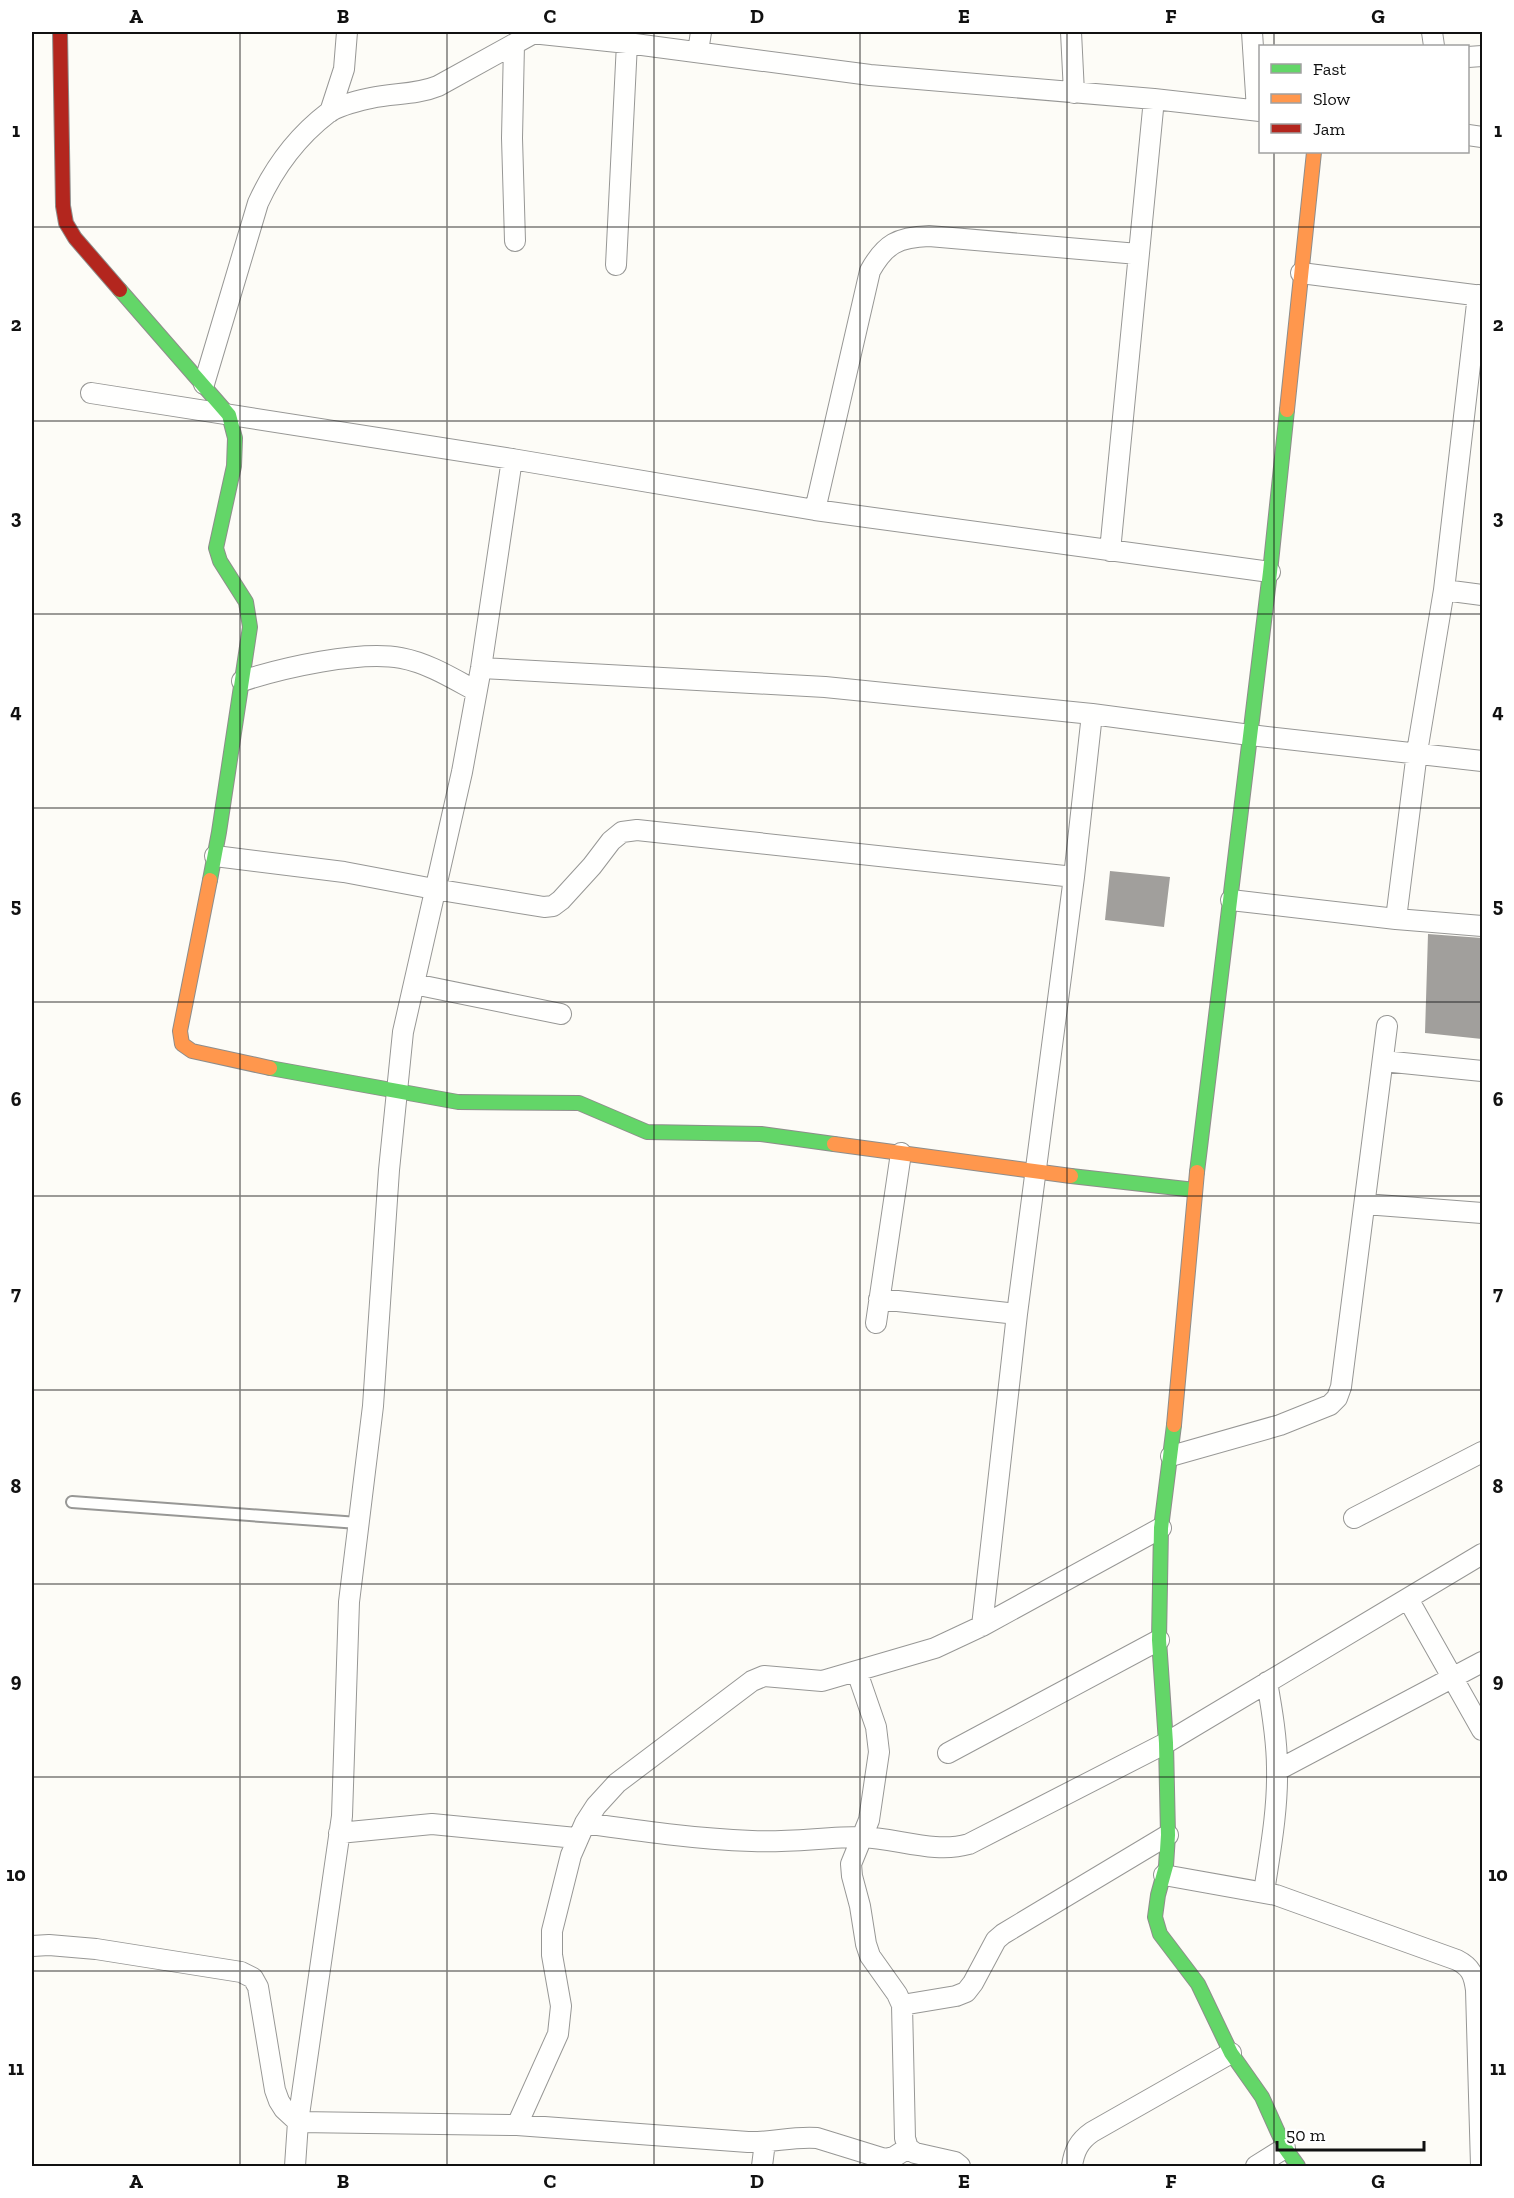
<svg xmlns="http://www.w3.org/2000/svg" width="1514" height="2198" font-family="'Zilla Slab',serif">
  <rect width="100%" height="100%" fill="#fdfcf7"/>
  <path fill="#a19f9c" d="M1110 871 1170 877 1164 927 1105 920Z
    M1428 934 1482 938V1039L1425 1033Z"/>
  <g fill="none" stroke-linecap="round" stroke-linejoin="round">
    <g stroke="#979795" stroke-width="14">
      <path id="lane" d="M72 1502 358 1523"/>
    </g>
    <g stroke="#979795" stroke-width="22">
      <path id="street" d="M522 32 627 43 870 75 1154 99 1260 111
        M1071 32 1074 93
        M1252 32 1257 110
        M1432 32 1434 46
        M514 44 512 138 515 241
        M698 52 701 32
        M1468 57 1482 56
        M330 112 344 69 347 32
        M1468 135 1482 137
        M616 265 627 43
        M1301 273 1482 296
        M204 384 258 203C274 168 298 136 328 113 339 105 358 101 371 98 394 93 416 95 438 86L534 33
        M91 393 512 459 815 510 1270 572
        M815 510 870 271C885 244 898 237 929 236L1138 254
        M1110 551 1154 99
        M1444 590 1482 595
        M481 668 825 687 1092 714 1074 877 1017 1314 982 1626
        M242 681C282 668 360 650 401 658 428 663 452 678 476 691
        M1092 714 1250 735 1482 761
        M215 856 344 872 434 889 544 907 553 906 561 900 592 866 611 841 622 832 637 830 1074 877
        M1231 900 1396 919 1482 926
        M1396 919 1417 752 1444 590 1478 295
        M414 984 561 1014
        M1383 1061 1482 1071
        M1365 1204 1482 1213
        M879 1299 1017 1314
        M876 1323 901 1153
        M1171 1456 1280 1425 1330 1405 1337 1398 1341 1387 1387 1026
        M1354 1518 1482 1452
        M1408 1599 1482 1730
        M857 1672 876 1727 879 1752 869 1820 851 1864 852 1876 860 1906 866 1944 870 1956 897 1994 902 2005 905 2138 908 2148 915 2153 955 2162 960 2166
        M948 1753 1159 1640
        M1278 1770 1482 1662
        M585 1823C640 1831 696 1839 752 1841 788 1843 825 1837 861 1837 897 1838 934 1854 969 1844L1166 1743 1482 1554
        M339 1833 432 1824 576 1838
        M1164 1875 1276 1895 1457 1960C1471 1967 1474 1975 1476 1990L1481 2166
        M1264 1892C1270 1852 1278 1810 1277 1768 1277 1739 1272 1710 1267 1682
        M32 1946 49 1945 96 1949 241 1972 253 1978 258 1987 275 2090 279 2101 284 2109 298 2122 517 2125 748 2142C771 2143 793 2136 817 2138L885 2159 894 2157 908 2148
        M902 2005 956 1996 966 1992 973 1983 996 1940 1003 1934 1168 1835
        M517 2125 558 2034 561 2006 552 1955V1931L571 1855 585 1823 596 1806 617 1783 752 1681 764 1676 822 1681 935 1648 982 1626 1161 1528
        M295 2166 298 2122 342 1816 349 1602 373 1406 389 1170 403 1032 462 772 481 668 512 459
        M762 2166 765 2142
        M1072 2166C1074 2151 1079 2141 1092 2132L1231 2053
        M1256 2166 1285 2148"/>
    </g>
    <g stroke="#8e8d8b" stroke-width="16">
      <path id="fast" d="M120 290 229 415 235 438 234 466 216 548 220 561 246 602 250 627 219 832 210 880
        M270 1068 458 1102 579 1103 647 1132 761 1134 834 1144
        M1197 1172 1270 572 1287 410
        M1071 1176 1195 1190
        M1174 1425 1161 1528 1159 1640 1166 1743 1168 1835 1166 1866 1158 1895 1155 1917 1160 1934 1198 1984 1231 2053 1262 2097 1285 2148 1298 2166"/>
    </g>
    <g stroke="#8e8d8b" stroke-width="16">
      <path id="slow" d="M1287 410 1314 152
        M210 880 180 1031 182 1044 192 1051 270 1068
        M834 1144 1071 1176
        M1174 1425 1197 1172"/>
    </g>
    <g stroke="#8e8d8b" stroke-width="16">
      <path id="jam" d="M60 32 63 206 66 223 75 238 120 290"/>
    </g>
    <use href="#lane" stroke="#fffffe" stroke-width="10"/>
    <use href="#street" stroke="#fffffe" stroke-width="20"/>
    <use href="#fast" stroke="#63d668" stroke-width="14"/>
    <use href="#slow" stroke="#ff974d" stroke-width="14"/>
    <use href="#jam" stroke="#b3261e" stroke-width="14"/>
  </g>
  <path fill="none" stroke="#111" stroke-width="1.5" stroke-opacity="0.55" d="M240 32V2166M447 32V2166M654 32V2166M860 32V2166M1067 32V2166M1274 32V46M1274 152V2166M32 227H1482M32 421H1482M32 614H1482M32 808H1482M32 1002H1482M32 1196H1482M32 1390H1482M32 1584H1482M32 1777H1482M32 1971H1482"/>
  <rect width="1514" height="2198" fill="none" stroke="#ffffff" stroke-width="66"/>
  <rect x="1259" y="45" width="210" height="108" fill="#ffffff" stroke="#a0a0a0" stroke-width="1.5"/>
  <rect x="1271" y="64" width="30" height="9" fill="#63d668" stroke="#a0a0a0" stroke-width="1.5"/>
  <text x="1313" y="75" font-size="18" fill="#111111">Fast</text>
  <rect x="1271" y="94" width="30" height="9" fill="#ff974d" stroke="#a0a0a0" stroke-width="1.5"/>
  <text x="1313" y="105" font-size="18" fill="#111111">Slow</text>
  <rect x="1271" y="124" width="30" height="9" fill="#b3261e" stroke="#a0a0a0" stroke-width="1.5"/>
  <text x="1313" y="135" font-size="18" fill="#111111">Jam</text>
  <path d="M1277 2141v9h147v-9" fill="none" stroke="#111111" stroke-width="3"/>
  <text x="1286" y="2141" font-size="18" fill="#111111" stroke="#ffffff" stroke-width="4.5" paint-order="stroke">50 m</text>
  <rect x="33" y="33" width="1448" height="2132" fill="none" stroke="#111" stroke-width="2"/>
  <g font-size="20" text-anchor="middle" font-weight="bold" fill="#111">
    <text x="136" y="23">A</text>
    <text x="343" y="23">B</text>
    <text x="550" y="23">C</text>
    <text x="757" y="23">D</text>
    <text x="964" y="23">E</text>
    <text x="1171" y="23">F</text>
    <text x="1378" y="23">G</text>
    <text x="16" y="137">1</text>
    <text x="1498" y="137">1</text>
    <text x="16" y="331">2</text>
    <text x="1498" y="331">2</text>
    <text x="16" y="524">3</text>
    <text x="1498" y="524">3</text>
    <text x="16" y="718">4</text>
    <text x="1498" y="718">4</text>
    <text x="16" y="912">5</text>
    <text x="1498" y="912">5</text>
    <text x="16" y="1106">6</text>
    <text x="1498" y="1106">6</text>
    <text x="16" y="1300">7</text>
    <text x="1498" y="1300">7</text>
    <text x="16" y="1493">8</text>
    <text x="1498" y="1493">8</text>
    <text x="16" y="1687">9</text>
    <text x="1498" y="1687">9</text>
    <text x="16" y="1881">10</text>
    <text x="1498" y="1881">10</text>
    <text x="16" y="2075">11</text>
    <text x="1498" y="2075">11</text>
    <text x="136" y="2188">A</text>
    <text x="343" y="2188">B</text>
    <text x="550" y="2188">C</text>
    <text x="757" y="2188">D</text>
    <text x="964" y="2188">E</text>
    <text x="1171" y="2188">F</text>
    <text x="1378" y="2188">G</text>
  </g>
</svg>
